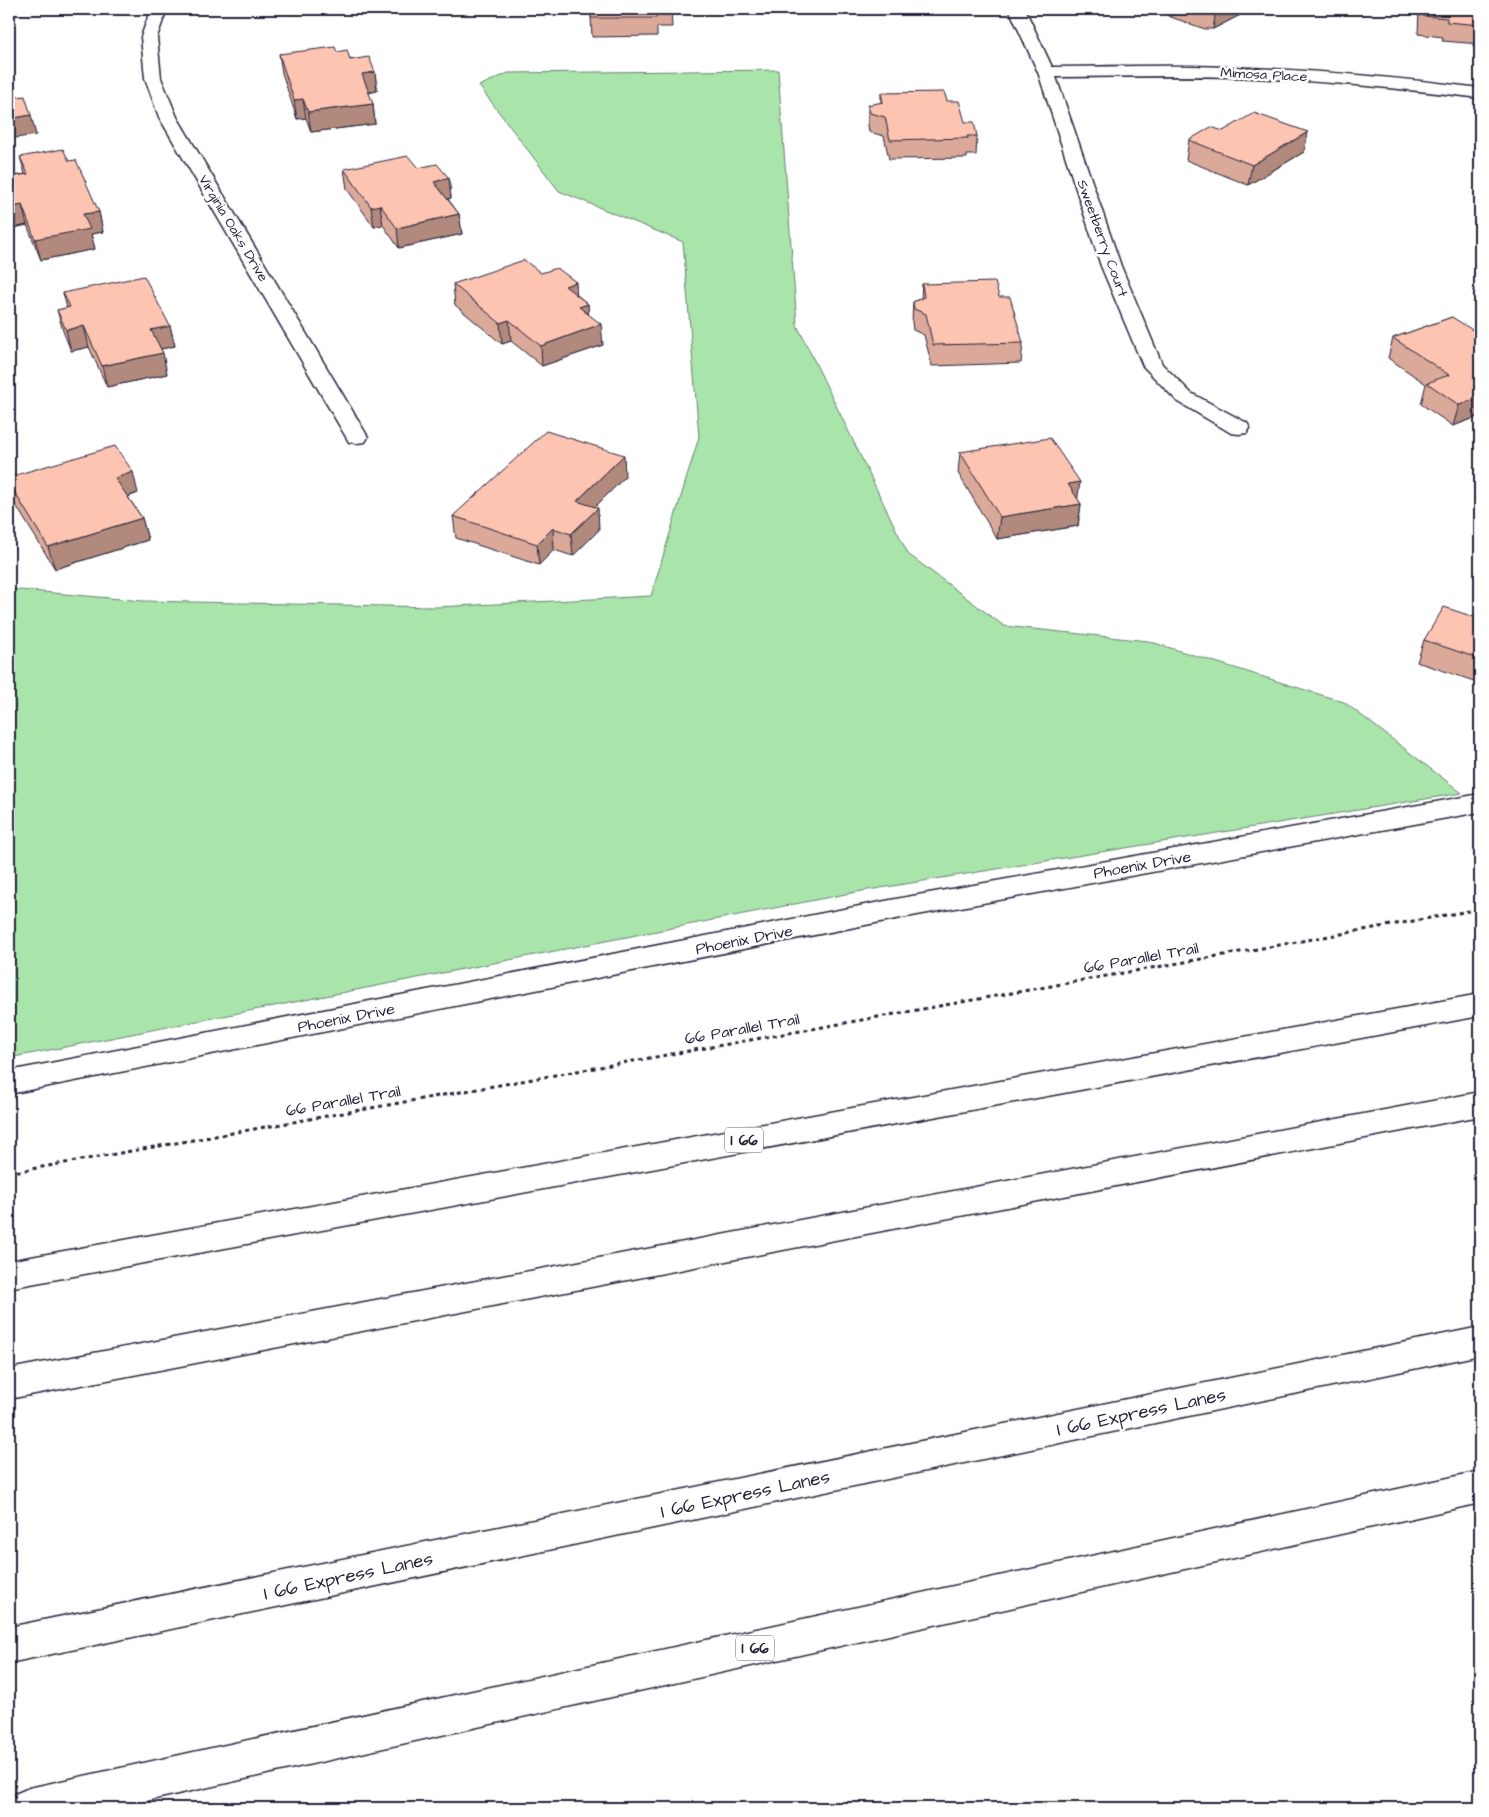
<svg xmlns="http://www.w3.org/2000/svg" width="1489" height="1817" font-family="'Architects Daughter',sans-serif">
  <rect width="100%" height="100%" fill="#fff"/>
  <filter id="ink" filterUnits="userSpaceOnUse"><feTurbulence type="fractalNoise" baseFrequency=".02" numOctaves="2"/><feDisplacementMap in="SourceGraphic" scale="10" xChannelSelector="R" yChannelSelector="G"/><feConvolveMatrix kernelMatrix="1 2 1 2 8 2 1 2 1" color-interpolation-filters="sRGB"/></filter>
  <g filter="url(#ink)">
    <path fill="#a9e4aa" stroke="#668372" d="M778 70 797 325 908 554 1004 626 1148 641 1344 702 1462 793 856 892 9 1058V589L143 601 437 607 651 596 699 437 683 242 559 191 479 86 508 73Z"/>
    <g fill="none" stroke-linecap="round" stroke-linejoin="round">
      <g stroke="#22223b" stroke-width="3">
        <path id="minor" d="M151 9H167L157 37 161 78 177 117 368 437 365 442 357 443 349 442 346 437 159 117 145 78 141 37Z
          M1009 9H1025L1052 67C1099 67 1146 65 1193 66 1289 68 1385 76 1480 88V98C1397 88 1314 80 1231 77 1172 75 1114 77 1056 77L1121 266 1162 364 1191 393 1247 423 1250 428 1247 433 1239 434 1231 433 1177 401 1143 366 1101 266 1038 72Z
          M1480 794V812L901 918 9 1094V1071L901 898Z"/>
      </g>
      <g stroke="#22223b" stroke-width="3">
        <path id="highway" d="M1480 994V1016L9 1288V1261Z
          M1480 1092V1116L9 1399V1369Z
          M1480 1327V1355L9 1663V1627Z
          M1480 1471V1503L115 1808H9L15 1794 29 1788Z"/>
      </g>
      <path stroke="#22223b" stroke-width="3" stroke-dasharray="4 4" stroke-linecap="butt" d="M9 1173 1480 909"/>
      <use href="#minor" fill="#fff" fill-rule="evenodd"/>
      <use href="#highway" fill="#fff" fill-rule="evenodd"/>
    </g>
    <path fill="#daa999" stroke="#22223b" d="M592 9H671L672 27H657V36L592 37 591 18Z
      M879 9H904L888 14Z
      M1156 9H1247L1246 12 1213 29H1205L1168 16 1169 13Z
      M1419 9H1480V44L1442 41 1443 37 1418 34Z
      M337 52 375 72 377 91 368 93 373 104 375 124 311 132 306 118 297 119 282 73 279 54Z
      M881 93 947 101 977 136 976 155H967V158L889 159 884 136 869 132 868 125V105L881 103Z
      M1223 131 1308 132 1304 152 1248 185 1186 160 1189 140Z
      M20 157 69 161 99 212 103 232 91 234 95 249 41 260 27 225 9 229V177L25 174Z
      M418 168 449 178 451 198 448 199 459 214 462 234 399 248 383 225 374 227 347 189 344 169Z
      M541 273 577 295 588 304V314L603 345 542 366 511 341 502 344 455 305 453 284Z
      M922 284 999 297 1023 343 1021 363 932 366 924 335 913 330 912 322 913 302 921 298Z
      M63 293 170 326 175 346 161 349 167 374 107 387 89 347 71 351 63 331 57 310 67 308Z
      M1452 317 1480 416 1453 426 1421 404 1426 384 1388 358 1393 338Z
      M960 452 1077 499 1081 504 1078 526 997 539 958 473Z
      M9 477 138 493 128 497 142 518 148 540 55 569 12 499 9 488Z
      M625 477 594 507 599 530 573 556 554 550 539 565 456 538 453 516Z
      M1480 619V683L1417 662 1424 640Z"/>
    <path fill="#b1897d" stroke="#22223b" d="M888 9H904L888 14Z
      M1219 9H1247L1246 12 1213 29 1216 10Z
      M375 72 377 91 364 93 362 74Z
      M303 99 306 118 297 119 294 100Z
      M373 104 375 124 311 132 308 112Z
      M31 115 36 135 9 139V119Z
      M1308 132 1304 152 1248 185 1252 165Z
      M449 178 451 198 436 202 434 182Z
      M22 205 27 225 9 229V208Z
      M380 205 383 225 374 227 371 207Z
      M99 212 103 232 91 234 95 249 41 260 35 239 83 214Z
      M459 214 462 234 399 248 397 228Z
      M576 282 577 303 565 286Z
      M588 304 589 324 579 307Z
      M509 320 511 341 502 344 500 323Z
      M601 324 603 345 542 366 541 346Z
      M84 326 89 347 71 351 66 330Z
      M170 326 175 346 156 350 151 330Z
      M163 353 167 374 107 387 102 366Z
      M1480 397V416L1453 426 1459 405Z
      M624 455 625 477 579 523 577 501Z
      M133 472 138 493 120 499 115 478Z
      M1080 482 1077 503 1068 484Z
      M1081 504 1078 526 997 539 1000 517Z
      M598 508 599 530 573 556 571 534Z
      M142 518 148 540 55 569 48 547Z
      M553 528 554 550 539 565 537 544Z"/>
    <path fill="#fdc4b2" stroke="#22223b" d="M592 9H656V18H591Z
      M1203 9H1219L1216 10 1208 11Z
      M1423 9H1480V25L1447 22V18L1423 16Z
      M335 47 337 52 347 50 350 60 369 57 375 72 362 74 373 104 308 112 303 99 294 100 279 54Z
      M944 92 947 101H959L965 122H974L977 136H967L968 138 890 140 885 117 870 113 868 105 883 102 881 93Z
      M25 96 31 115 9 119V98Z
      M1254 113 1308 132 1252 165 1189 140 1211 127 1223 131Z
      M63 149 69 161 76 160 99 212 83 214 90 229 35 239 22 205 9 208V177L28 174 20 157Z
      M408 156 418 168 437 164 449 178 434 182 459 214 397 228 380 205 371 207 344 169Z
      M524 260 541 273 557 268 576 282 565 286 588 304 579 307 601 324 541 346 509 320 500 323 453 284Z
      M144 276 170 326 151 330 163 353 102 366 84 326 66 330 57 310 70 307 63 293Z
      M995 282 999 297H1010L1023 343 933 345 926 314 914 309 913 302 924 297 922 284Z
      M1452 317 1474 331 1480 329V397L1459 405 1427 383 1449 375 1393 338Z
      M546 431 624 455 577 501 598 508 571 534 553 528 537 544 453 516Z
      M1050 438 1080 482 1068 484 1081 504 1000 517 960 452Z
      M115 446 133 472 115 478 142 518 48 547 9 483V477Z
      M1444 607 1480 619V659L1424 640Z"/>
  </g>
  <g text-anchor="middle" stroke-width="5" stroke-linejoin="round" paint-order="stroke">
    <g font-size="14" fill="#22223b" stroke="#fff">
      <text transform="translate(1264 74) rotate(3)" y="5">Mimosa Place</text>
      <text transform="translate(234 228) rotate(59)" y="5">Virginia Oaks Drive</text>
      <text transform="translate(1103 238) rotate(70)" y="5">Sweetberry Court</text>
    </g>
    <g fill="#fff" stroke="#646476" stroke-width="1">
      <rect x="725" y="1127.5" width="38" height="25" rx="4"/>
      <rect x="736" y="1635.5" width="38" height="25" rx="4"/>
    </g>
    <g font-size="15" font-weight="bold" fill="#22223b">
      <text x="744" y="1145">I 66</text>
      <text x="755" y="1653">I 66</text>
    </g>
    <g font-size="16" fill="#22223b" stroke="#fff">
      <text transform="translate(1142 864) rotate(-10)" y="6">Phoenix Drive</text>
      <text transform="translate(744 939) rotate(-11)" y="6">Phoenix Drive</text>
      <text transform="translate(1141 957) rotate(-10)" y="6">66 Parallel Trail</text>
      <text transform="translate(346 1017) rotate(-11)" y="6">Phoenix Drive</text>
      <text transform="translate(742 1028) rotate(-10)" y="6">66 Parallel Trail</text>
      <text transform="translate(343 1100) rotate(-10)" y="6">66 Parallel Trail</text>
    </g>
    <g font-size="19" fill="#22223b" stroke="#fff">
      <text transform="translate(1141 1411) rotate(-12)" y="7">I 66 Express Lanes</text>
      <text transform="translate(745 1493) rotate(-12)" y="7">I 66 Express Lanes</text>
      <text transform="translate(348 1575) rotate(-12)" y="7">I 66 Express Lanes</text>
    </g>
  </g>
  <rect width="1489" height="1817" fill="none" stroke="#fff" stroke-width="30"/>
  <rect x="15" y="15" width="1459" height="1787" fill="none" stroke="#22223b" stroke-width="2" filter="url(#ink)"/>
</svg>
